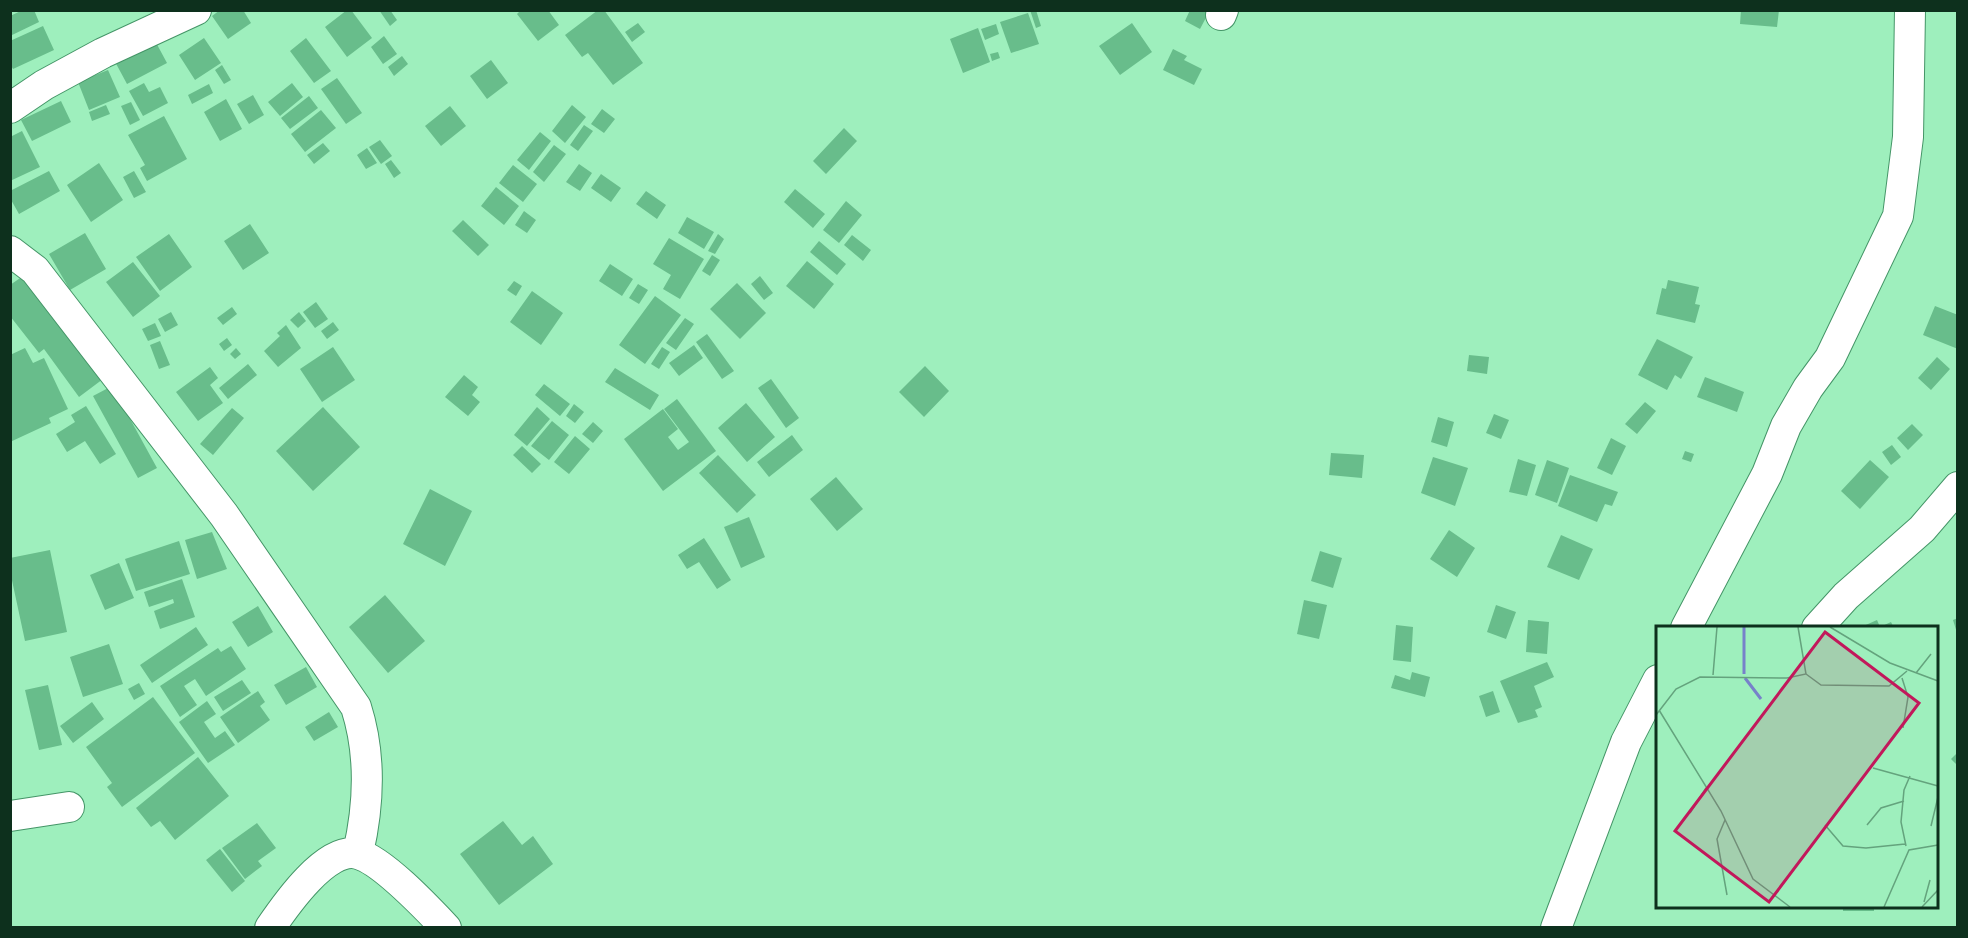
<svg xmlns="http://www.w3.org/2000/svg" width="1968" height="938" font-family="Georgia,serif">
  <rect width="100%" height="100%" fill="#9eefbd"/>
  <path fill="#68bd8b" d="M23 10H34L39 22 10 36V16Z
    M220 10H243L251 23 228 39 212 16Z
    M347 10H351L372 38 347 57 325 27Z
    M379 10H390L397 20 390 26Z
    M521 10H548L559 25 538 41 517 14Z
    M598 10H604L643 63 613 85 588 53 582 57 565 35Z
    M1030 10H1036L1041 26 1036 28Z
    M1190 10H1210L1200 29 1185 21Z
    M1741 10H1779L1777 27 1740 24Z
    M1028 13 1039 44 1011 53 1000 22Z
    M638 23 645 32 632 42 625 32Z
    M1132 23 1152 52 1120 75 1099 46Z
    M996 24 999 34 985 40 981 29Z
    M43 26 54 50 13 69 10 64V41Z
    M978 28 990 62 963 73 950 39Z
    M384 36 397 54 383 64 371 47Z
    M153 37 167 63 127 84 113 58Z
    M204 38 221 63 195 80 179 55Z
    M306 38 331 71 314 83 290 51Z
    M1173 49 1187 56 1184 60 1202 69 1194 85 1163 70Z
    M998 52 1000 58 992 61 990 54Z
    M402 56 408 64 394 76 388 67Z
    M491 60 508 83 487 99 470 76Z
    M222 65 231 80 224 84 215 70Z
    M108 70 120 97 89 110 78 82Z
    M337 78 362 113 346 124 321 89Z
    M144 83 149 92 160 87 168 103 143 116 129 91Z
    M292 83 303 97 280 116 268 102Z
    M209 84 213 93 192 104 188 95Z
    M253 95 264 115 249 124 237 104Z
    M309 96 318 108 290 129 281 118Z
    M226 99 242 129 220 141 204 112Z
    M61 101 71 122 32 141 21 120Z
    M131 102 140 120 130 125 121 106Z
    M106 105 110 114 92 121 89 112Z
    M572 105 586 117 565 143 552 131Z
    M450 106 466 126 441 146 425 126Z
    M602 109 615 119 604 133 591 124Z
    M321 110 336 128 305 152 291 134Z
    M164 116 187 159 147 181 140 168 145 165 128 135Z
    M584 125 593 131 578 151 570 145Z
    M844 128 857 141 826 174 813 161Z
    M22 131 40 167 10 181V137Z
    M540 132 551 141 529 170 517 160Z
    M380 140 392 156 381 164 369 147Z
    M323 143 330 151 314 164 307 155Z
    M554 145 566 154 544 182 533 172Z
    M367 148 377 163 366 169 357 155Z
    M391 160 401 173 394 178 385 164Z
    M99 163 123 200 91 222 67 185Z
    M579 164 592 173 580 191 566 182Z
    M513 165 537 184 523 202 499 183Z
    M49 171 60 191 19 214 10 198V191Z
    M134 171 146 192 134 198 123 177Z
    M601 174 621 188 611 202 591 188Z
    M496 187 519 206 504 225 481 206Z
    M795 189 825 214 813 228 784 202Z
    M646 191 666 205 657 219 636 204Z
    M846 201 862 215 839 243 823 230Z
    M524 211 536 220 527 233 515 225Z
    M687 217 714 232 704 249 678 233Z
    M463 220 489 245 478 256 452 231Z
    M250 224 269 253 243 270 224 241Z
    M85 233 106 269 70 290 49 254Z
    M169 234 192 267 160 291 136 257Z
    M718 234 724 239 715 254 708 251Z
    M852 235 871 250 863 261 844 245Z
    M669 238 704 259 680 299 663 289 671 275 653 264Z
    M819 241 846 264 837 275 810 252Z
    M712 255 720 260 710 276 702 271Z
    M807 261 834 284 814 309 786 286Z
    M133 262 160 296 133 317 106 282Z
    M610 264 633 279 622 296 599 281Z
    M29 272 107 376 79 397 44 349 39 353 10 316V285Z
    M760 276 773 293 764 300 751 284Z
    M1668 280 1699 287 1695 304 1700 305 1695 323 1656 314 1662 288 1666 289Z
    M514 281 522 286 516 296 507 290Z
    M737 283 766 313 740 339 710 309Z
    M638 284 648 290 639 304 629 298Z
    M532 291 563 313 541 345 510 322Z
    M655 296 681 315 645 364 619 345Z
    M316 302 328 319 315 328 303 312Z
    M1935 306 1958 315V349L1923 335Z
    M232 307 237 314 223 325 217 318Z
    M171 312 178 325 165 332 158 319Z
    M299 312 306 321 298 328 290 320Z
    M685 318 694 324 676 350 666 343Z
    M333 322 339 330 327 339 321 331Z
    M155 323 161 336 148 341 142 329Z
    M286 325 301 348 278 367 264 351 280 336 277 333Z
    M707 334 734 371 722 379 696 342Z
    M227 338 232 345 224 351 219 344Z
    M1657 339 1693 357 1681 379 1675 375 1667 390 1638 375Z
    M160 341 170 365 159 369 150 345Z
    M694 345 703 358 679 376 669 363Z
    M333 347 355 380 322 402 300 369Z
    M662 347 670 352 659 369 651 364Z
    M25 348 33 363 44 358 68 409 49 418 51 423 10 442V355Z
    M236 348 241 354 235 359 230 354Z
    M1469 355 1489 357 1487 374 1467 371Z
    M1937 357 1950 369 1931 390 1918 378Z
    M248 364 257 375 228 399 219 388Z
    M925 366 949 391 924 417 899 392Z
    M210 367 218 378 210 385 223 403 198 421 176 392Z
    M615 368 659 395 650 410 605 382Z
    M464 375 478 387 472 395 480 402 468 416 445 397Z
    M1705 377 1744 392 1737 412 1697 397Z
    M771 379 799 418 786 428 758 388Z
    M544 384 570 404 560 416 535 395Z
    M112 386 157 468 138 478 93 396Z
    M677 399 716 451 663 491 624 439 663 409 678 429 668 437 678 450 689 442 664 409Z
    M1645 402 1656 411 1637 434 1625 424Z
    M746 403 775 437 747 462 718 428Z
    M574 404 584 412 575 423 566 416Z
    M86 406 116 454 100 464 85 441 67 452 56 434 75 422 71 415Z
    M323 407 360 447 313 491 276 451Z
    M537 407 550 419 527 446 514 435Z
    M232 408 244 418 213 455 200 444Z
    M1494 414 1509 420 1501 439 1486 433Z
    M1438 417 1454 422 1447 447 1431 442Z
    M552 421 569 435 549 460 531 446Z
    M593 422 603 431 593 443 582 434Z
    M1912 424 1923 435 1908 450 1897 438Z
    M792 435 803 450 769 477 757 462Z
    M575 436 590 449 569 474 554 462Z
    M1611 438 1626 446 1612 475 1597 468Z
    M1892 445 1901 457 1891 465 1882 452Z
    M522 446 541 464 532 473 513 455Z
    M1685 451 1694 454 1691 462 1682 459Z
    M1331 453 1364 455 1362 478 1329 475Z
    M718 455 756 495 737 513 699 473Z
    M1433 457 1468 468 1455 506 1421 493Z
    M1518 459 1536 465 1527 496 1509 492Z
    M1547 460 1569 468 1557 503 1535 495Z
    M1870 460 1889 477 1860 509 1841 491Z
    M1570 475 1618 492 1612 506 1605 504 1597 522 1558 506Z
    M836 477 863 509 837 531 810 499Z
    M430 489 472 511 445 566 403 544Z
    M749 517 765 557 741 568 724 527Z
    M1449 530 1475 548 1457 577 1430 559Z
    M212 532 227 569 197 579 185 540Z
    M1561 535 1593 549 1579 580 1547 567Z
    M704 538 731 580 717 589 699 562 687 569 678 555Z
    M179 541 190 574 136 591 125 559Z
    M50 550 67 632 25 641 10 571V558Z
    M1320 551 1342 558 1333 588 1311 581Z
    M119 563 134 598 105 610 90 575Z
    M182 579 195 617 160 629 154 611 174 603 173 599 149 607 144 592Z
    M385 595 425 641 388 673 349 627Z
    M1304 600 1327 605 1319 639 1297 634Z
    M1496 605 1516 612 1506 639 1487 632Z
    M258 606 273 632 248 647 232 622Z
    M1958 618V633H1957L1953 620Z
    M1528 620 1549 622 1547 654 1526 652Z
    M1877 620 1880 627 1891 622 1894 628H1859Z
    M1396 625 1413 627 1411 662 1393 660Z
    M196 627 208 645 152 683 140 665Z
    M109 644 123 684 83 697 70 657Z
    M231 646 246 669 206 696 195 679 184 686 197 705 180 717 160 686 218 648 221 652Z
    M1547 662 1554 677 1534 686 1542 707 1535 710 1538 717 1518 723 1500 681Z
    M306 667 317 687 286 705 274 685Z
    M1412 672 1430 677 1425 697 1391 688 1395 675 1410 680Z
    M242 680 251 693 223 711 214 697Z
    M139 683 145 694 134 700 128 689Z
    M48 685 62 745 39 750 25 690Z
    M258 691 265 702 260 706 270 720 238 743 220 717Z
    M1493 691 1500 712 1486 717 1479 696Z
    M153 697 195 753 122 807 107 787 112 783 86 747Z
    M207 701 216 714 204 722 215 738 225 731 235 745 208 763 179 722Z
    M92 702 104 719 73 743 60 726Z
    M329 712 338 727 314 741 305 727Z
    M1958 752V766L1951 759Z
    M198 757 229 796 175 840 160 821 151 827 136 808Z
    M503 821 522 845 533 836 553 864 499 905 460 854Z
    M257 823 276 848 258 861 262 866 245 879 222 848Z
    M220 849 245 881 232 892 206 860Z
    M1843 906H1874V911H1843Z"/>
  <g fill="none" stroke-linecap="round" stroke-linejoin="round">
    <g stroke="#449567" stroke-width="32">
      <path id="minor" d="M1221 15 1223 10
        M10 108 44 85 103 53 196 10
        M10 251 35 270 224 515 356 707C371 754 369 805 358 853
        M1686 628 1767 474 1786 426 1808 388 1830 358 1898 216 1908 137 1910 10
        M1817 628 1846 596 1922 529 1958 487
        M10 816 69 807
        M270 928C285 906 327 845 358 854 383 861 427 908 446 928
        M1556 928 1626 742 1658 680"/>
    </g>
    <use href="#minor" stroke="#fff" stroke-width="30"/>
  </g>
  <g transform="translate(1656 626)">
    <rect width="282" height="282" fill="#9eefbd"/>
    <path fill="none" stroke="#7781ca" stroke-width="3" d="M88 1V48M89 52 105 73"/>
    <path fill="none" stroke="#64a37d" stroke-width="1.5" d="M174 1 234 37 282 55M260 47 275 28M150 48 165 59 233 60 251 45M57 49 61 1M246 52 252 71 247 102M3 84 65 185 97 253 134 281M0 89 20 63 44 51 131 52 150 48 142 1M217 142 282 160M34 187 50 162M69 194 61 213 71 269M169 199 187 220 210 222 249 218M211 199 225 182 248 175M275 200 282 171M250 220 245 196 248 164 254 150M268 276 274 254M228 281 253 224 282 219M266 281 282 264"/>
    <path fill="#c2185b" fill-opacity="0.15" stroke="#c2185b" stroke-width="3" d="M169 6 263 77 113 276 19 205Z"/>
    <rect width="282" height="282" fill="none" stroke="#0d301d" stroke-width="3"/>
  </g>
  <rect width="1968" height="938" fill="none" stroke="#0d301d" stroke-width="24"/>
</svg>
